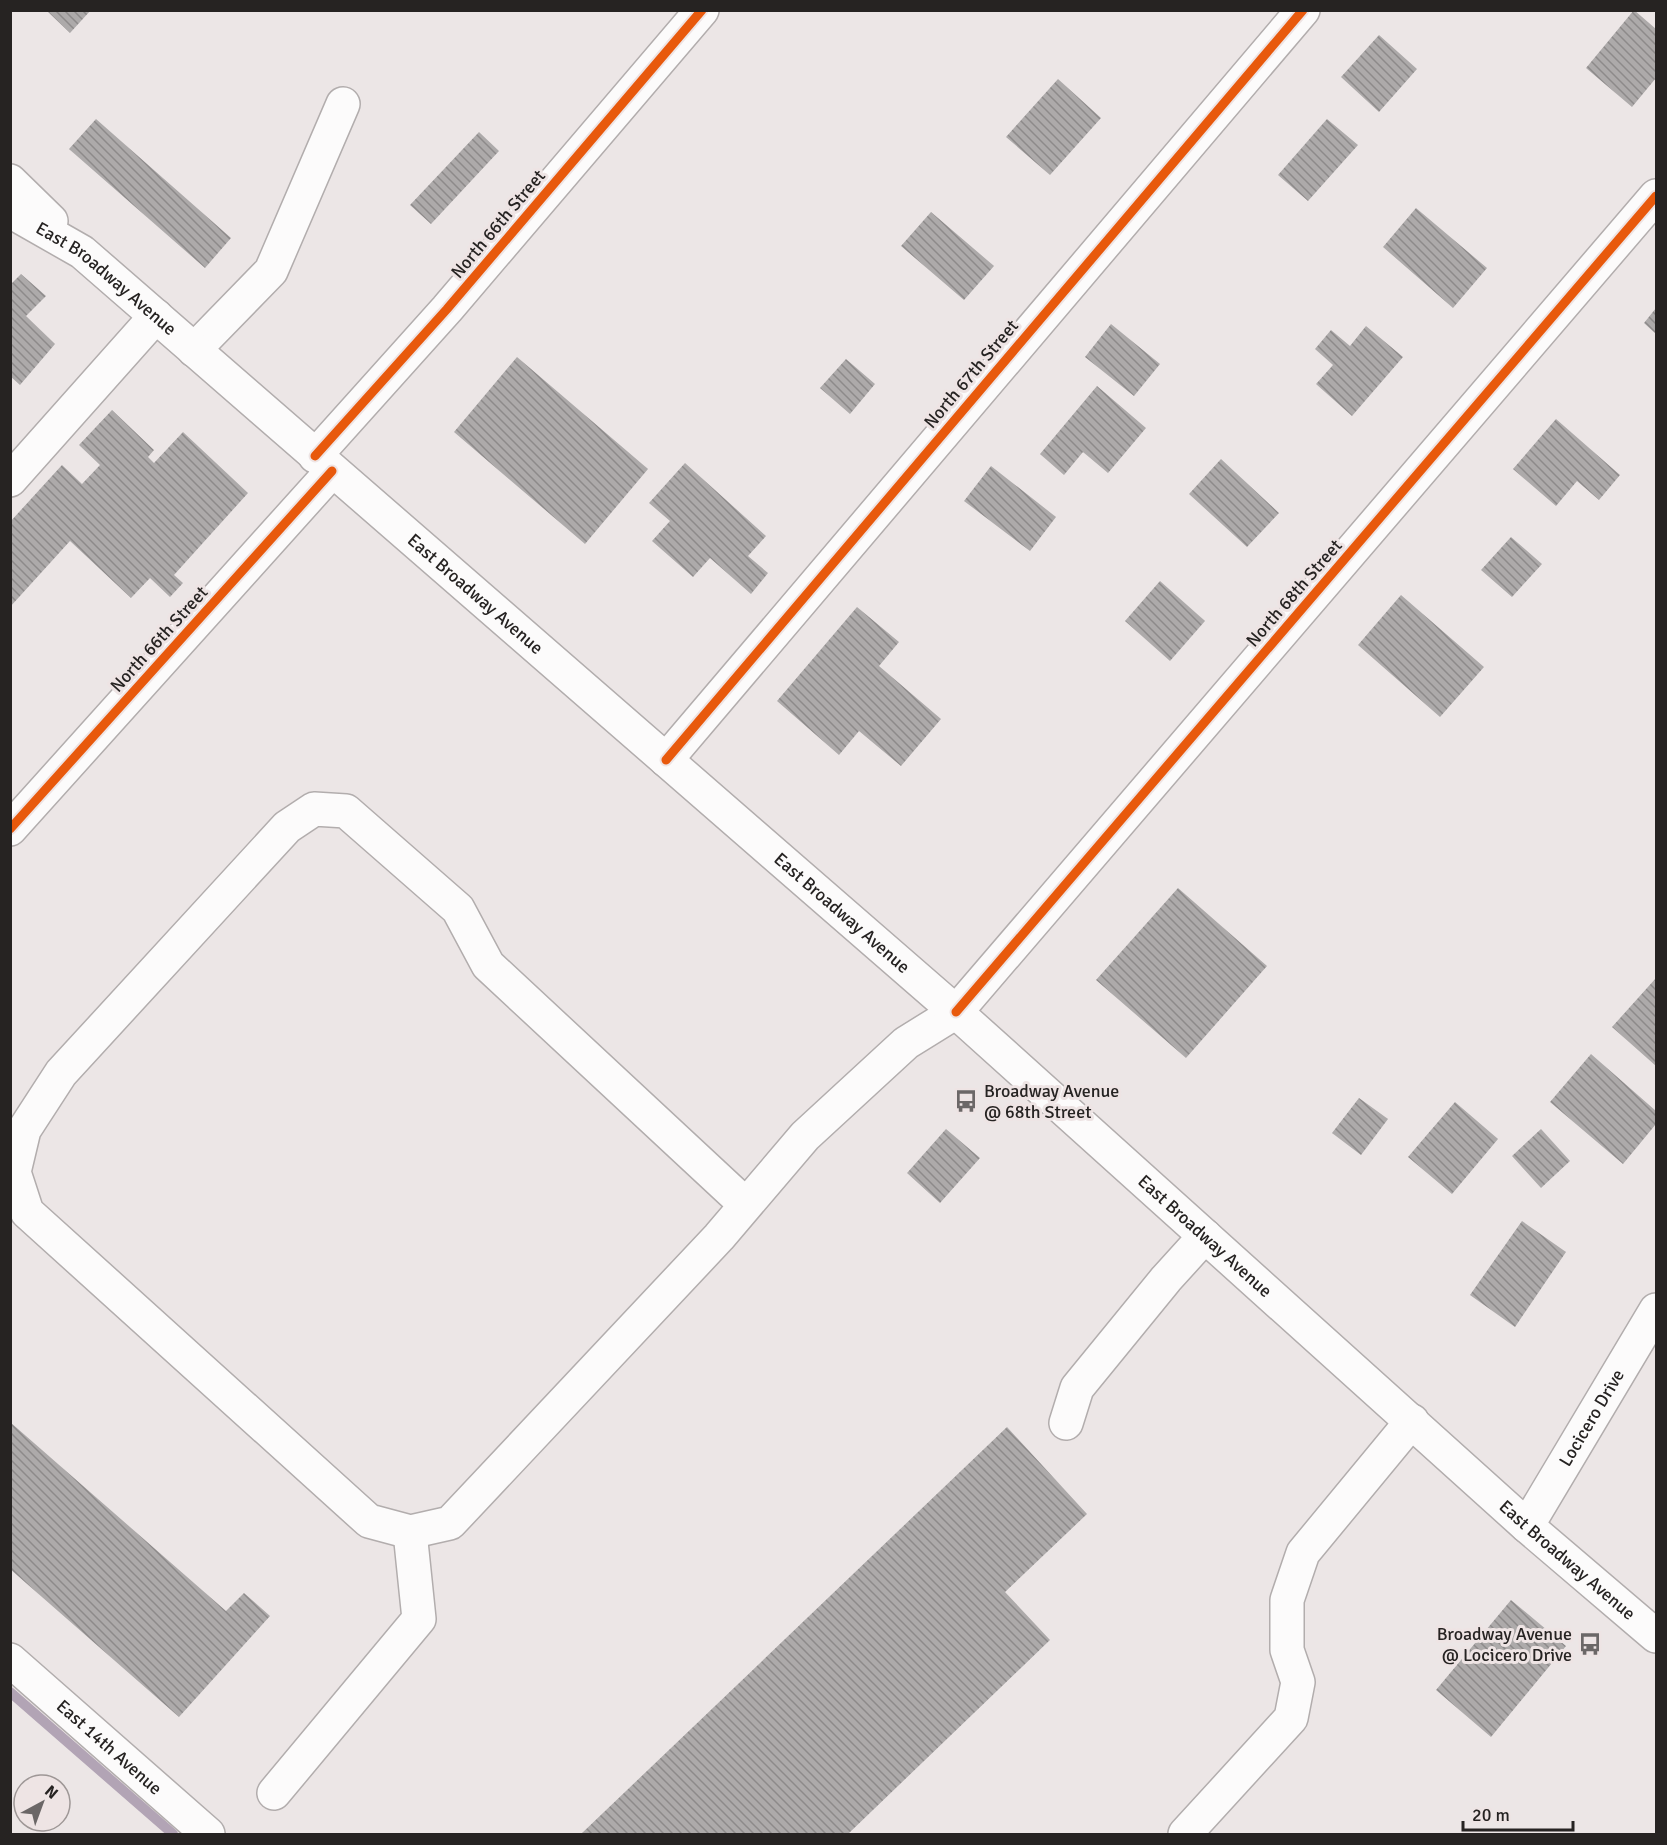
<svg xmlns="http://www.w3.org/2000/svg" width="1667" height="1845" font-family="Signika,sans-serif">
  <defs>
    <pattern id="building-back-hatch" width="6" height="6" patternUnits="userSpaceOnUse" patternTransform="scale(1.5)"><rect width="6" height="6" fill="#adaaaa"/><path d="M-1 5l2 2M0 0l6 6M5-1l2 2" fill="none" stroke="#8d8a8a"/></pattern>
  </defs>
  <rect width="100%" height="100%" fill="#ece6e6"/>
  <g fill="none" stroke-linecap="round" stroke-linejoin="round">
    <path stroke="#b2a4b5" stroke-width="10" d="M10 1692 173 1834"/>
  </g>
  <path fill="url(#building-back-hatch)" d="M46 10H91L70 33Z
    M1634 10 1656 29V78L1632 107 1586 68Z
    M1379 35 1417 69 1379 112 1341 77Z
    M1058 79 1101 118 1050 175 1006 137Z
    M96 119 231 238 205 268 69 149Z
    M1327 119 1358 145 1308 201 1278 175Z
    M479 132 499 151 431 224 410 205Z
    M1416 208 1487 268 1453 308 1383 247Z
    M931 212 994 266 964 300 901 246Z
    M21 274 46 296 26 316 55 344 20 385 10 376V285Z
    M1656 308V334L1644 323Z
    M1111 324 1160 364 1134 396 1085 357Z
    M1366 326 1403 357 1352 416 1316 384 1333 365 1315 349 1331 330 1350 346Z
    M517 357 648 469 585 544 454 432Z
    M846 359 875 384 850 414 820 388Z
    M1097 386 1146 428 1108 473 1083 452 1064 475 1040 454Z
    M112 410 154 450 148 457 154 463 183 432 248 493 174 575 183 583 170 597 150 578 131 598 70 541 10 607V522L62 465 82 484 100 465 79 445Z
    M1556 419 1620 475 1599 500 1577 481 1556 506 1513 469Z
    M1221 459 1279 513 1247 547 1189 494Z
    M685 463 766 536 748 556 768 573 751 594 710 558 693 577 652 541 670 521 649 503Z
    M991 466 1056 517 1030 551 964 501Z
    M1511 537 1542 564 1512 597 1481 570Z
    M1160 581 1205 621 1170 661 1125 621Z
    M1401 595 1484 667 1440 717 1358 645Z
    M857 607 899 642 879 666 941 719 901 766 859 731 839 755 777 701Z
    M1178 888 1267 966 1186 1058 1096 980Z
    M1656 978V1066L1612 1027Z
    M1591 1054 1656 1111V1124L1623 1164 1550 1102Z
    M1359 1098 1388 1119 1361 1155 1332 1133Z
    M1455 1102 1498 1139 1452 1194 1408 1157Z
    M946 1129 980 1158 940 1203 907 1173Z
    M1541 1129 1570 1161 1541 1188 1512 1156Z
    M1522 1221 1566 1252 1515 1327 1470 1295Z
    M10 1422 226 1611 244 1593 270 1616 179 1717 10 1569Z
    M1007 1427 1087 1514 1005 1592 1050 1640 848 1834H581Z
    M1511 1600 1566 1646 1491 1737 1436 1690Z"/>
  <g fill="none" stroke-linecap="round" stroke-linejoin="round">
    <g stroke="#b2adad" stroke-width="36">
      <g id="minor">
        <path d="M194 350 271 271 343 104"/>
        <path d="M315 456 447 309 702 10"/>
        <path d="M10 480 156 316"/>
        <path d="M666 760 1303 10"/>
        <path d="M10 829 332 471"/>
        <path d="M746 1205 488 965 458 909 346 811 314 809 287 827 61 1073 24 1130 14 1172 27 1212 369 1521 410 1532 450 1523 719 1237 805 1136 906 1043 956 1012 1656 196"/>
        <path d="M1066 1423 1077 1388 1166 1279 1205 1236"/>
        <path id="s1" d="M1527 1526 1656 1310"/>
        <path id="s2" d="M10 1660 208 1834"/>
        <path d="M274 1793 419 1619 410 1532"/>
        <path d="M1185 1834 1291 1718 1298 1682 1287 1650V1600L1303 1553 1412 1421"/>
      </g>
    </g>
    <g stroke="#b2adad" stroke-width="36">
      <g id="major">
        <path d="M10 181 51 221"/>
        <path id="s3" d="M10 211 82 252 956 1012 1527 1526 1656 1636"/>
      </g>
    </g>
    <use href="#minor" stroke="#fcfbfb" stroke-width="33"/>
    <use href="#major" stroke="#fcfbfb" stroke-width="33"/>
    <g stroke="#eee4e4" stroke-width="13">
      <path id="cycleway" d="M315 456 447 309 702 10
        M666 760 1303 10
        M10 829 332 471
        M956 1012 1656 196"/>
    </g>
    <use href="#cycleway" stroke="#e8590c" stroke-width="9"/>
  </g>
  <defs>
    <g id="bus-bare" transform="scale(1.8)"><path d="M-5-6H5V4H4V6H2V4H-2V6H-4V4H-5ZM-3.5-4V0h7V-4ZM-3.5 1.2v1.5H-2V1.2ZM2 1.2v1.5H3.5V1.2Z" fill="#6b6767" stroke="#eee4e4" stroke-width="2.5" paint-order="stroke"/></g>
  </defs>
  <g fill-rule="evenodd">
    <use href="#bus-bare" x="966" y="1101"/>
    <use href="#bus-bare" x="1590" y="1644"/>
  </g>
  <g text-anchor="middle" stroke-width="6" stroke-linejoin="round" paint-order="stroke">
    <g font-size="18" fill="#262322" stroke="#eee4e4">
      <text transform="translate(498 224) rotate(-50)" y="6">North 66th Street</text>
      <text dy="6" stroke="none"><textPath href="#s3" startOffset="118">East Broadway Avenue</textPath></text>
      <text transform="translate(971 374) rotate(-50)" y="6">North 67th Street</text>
      <text transform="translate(1294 593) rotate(-49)" y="6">North 68th Street</text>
      <text dy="6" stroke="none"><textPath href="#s3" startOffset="604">East Broadway Avenue</textPath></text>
      <text transform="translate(159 639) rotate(-48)" y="6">North 66th Street</text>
      <text dy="6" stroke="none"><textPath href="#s3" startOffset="1090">East Broadway Avenue</textPath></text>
      <text dy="6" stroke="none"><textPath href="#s3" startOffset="1576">East Broadway Avenue</textPath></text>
      <text dy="6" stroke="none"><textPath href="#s1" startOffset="126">Locicero Drive</textPath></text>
      <text dy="6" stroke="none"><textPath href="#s3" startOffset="2062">East Broadway Avenue</textPath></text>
      <text dy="6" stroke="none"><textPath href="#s2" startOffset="132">East 14th Avenue</textPath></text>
    </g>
    <g font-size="18" fill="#262322" stroke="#eee4e4" text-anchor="start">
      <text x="984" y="1097">Broadway Avenue<tspan x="984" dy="21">@ 68th Street</tspan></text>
      <text x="1572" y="1640" text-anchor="end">Broadway Avenue<tspan x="1572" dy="21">@ Locicero Drive</tspan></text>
    </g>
  </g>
  <rect width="1667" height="1845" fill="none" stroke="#262322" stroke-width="24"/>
  <g transform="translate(42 1803) rotate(41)"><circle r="28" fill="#eee4e4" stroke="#9e9796" stroke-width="1.5"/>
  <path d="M0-4.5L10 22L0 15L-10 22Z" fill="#6b6767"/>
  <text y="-9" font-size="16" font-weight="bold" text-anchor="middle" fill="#262322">N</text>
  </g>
  <path d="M1463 1821v9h110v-9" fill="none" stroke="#262322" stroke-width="3"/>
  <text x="1472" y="1821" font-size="18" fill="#262322" stroke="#eee4e4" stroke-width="4.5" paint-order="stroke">20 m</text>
</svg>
